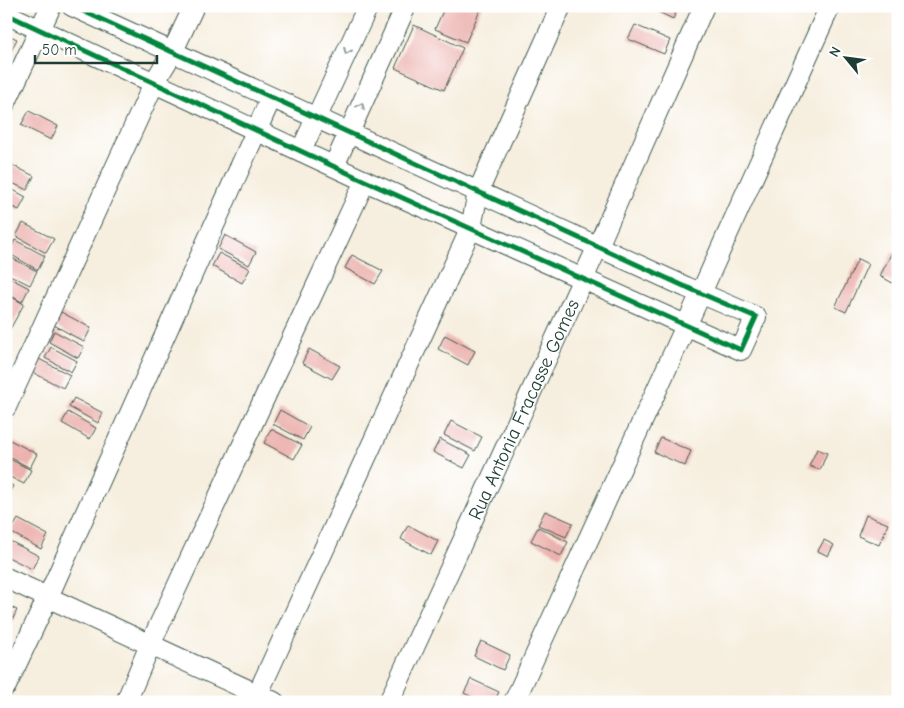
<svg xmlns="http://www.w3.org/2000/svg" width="904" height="708" font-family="'Comic Neue',sans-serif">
  <rect width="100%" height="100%" fill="#fff"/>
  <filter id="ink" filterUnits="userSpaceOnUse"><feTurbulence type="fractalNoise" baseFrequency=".02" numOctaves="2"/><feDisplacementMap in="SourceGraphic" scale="10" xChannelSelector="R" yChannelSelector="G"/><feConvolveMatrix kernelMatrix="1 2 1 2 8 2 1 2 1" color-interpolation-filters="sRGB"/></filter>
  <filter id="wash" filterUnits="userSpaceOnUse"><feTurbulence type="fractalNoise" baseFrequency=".0096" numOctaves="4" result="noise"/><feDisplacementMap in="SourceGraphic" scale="20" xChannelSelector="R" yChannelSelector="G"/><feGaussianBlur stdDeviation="1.12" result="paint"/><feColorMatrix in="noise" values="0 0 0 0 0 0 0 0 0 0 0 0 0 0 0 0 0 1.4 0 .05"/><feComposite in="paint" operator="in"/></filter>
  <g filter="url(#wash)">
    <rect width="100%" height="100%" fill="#f6eede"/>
    <g id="blocks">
      <path fill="#ecb2af" d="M445 6H482L466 42 435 29Z
        M646 6H679L673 19Z
        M414 25 463 48 444 90 395 68Z
        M635 25 670 40 664 54 628 39Z
        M6 34 17 39 6 61Z
        M29 111 58 126 51 140 21 125Z
        M6 162 34 176 27 190 6 180Z
        M6 186 26 197 19 210 6 204Z
        M23 223 54 239 46 253 16 236Z
        M225 235 256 252 249 265 218 249Z
        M15 240 45 256 38 270 8 253Z
        M892 252 898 255V286L880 276Z
        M219 253 250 269 242 283 212 266Z
        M6 255 37 271 30 285 6 273Z
        M352 255 383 271 375 284 345 268Z
        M858 259 868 264 846 312 835 307Z
        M6 276 29 288 22 302 6 293Z
        M6 294 24 304 9 331 6 330Z
        M61 312 91 328 84 342 54 325Z
        M54 331 84 347 78 358 49 342Z
        M445 335 475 351 468 365 438 349Z
        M51 347 77 361 71 372 45 358Z
        M309 349 340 366 332 379 302 363Z
        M39 359 70 375 63 388 32 372Z
        M74 398 103 413 98 423 69 407Z
        M280 410 310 427 303 440 273 424Z
        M68 412 96 428 90 439 62 423Z
        M451 421 482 437 475 451 444 435Z
        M271 429 302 445 294 459 264 443Z
        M6 438 37 454 30 468 6 455Z
        M661 438 691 451 685 466 654 452Z
        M440 439 471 455 464 468 433 452Z
        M817 449 827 453 820 470 809 466Z
        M6 457 31 470 24 484 6 475Z
        M6 482 13 486 6 498Z
        M545 511 573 523 566 537 538 525Z
        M866 515 888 524 879 545 858 536Z
        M18 519 48 535 41 549 10 532Z
        M408 525 438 541 431 555 401 539Z
        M538 527 568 542 561 556 531 541Z
        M8 540 39 556 32 569 6 556V543Z
        M824 540 834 545 828 556 818 551Z
        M6 605 17 610 9 627 6 626Z
        M481 641 510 655 503 670 474 656Z
        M471 679 499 692 494 702H482L464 693Z"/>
    </g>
  </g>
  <g filter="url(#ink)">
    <use href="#blocks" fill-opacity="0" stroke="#3f584e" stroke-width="1"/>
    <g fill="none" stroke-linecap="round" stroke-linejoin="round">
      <g stroke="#3f584e" stroke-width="22">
        <g id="minor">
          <path d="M6 14 365 181 741 350 756 317 686 287 72 6"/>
          <path d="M6 102 51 6"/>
          <path d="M301 151 368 6"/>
          <path d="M334 166 406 6"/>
          <path d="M6 407 154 83 172 53 194 6"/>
          <path d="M6 578 274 702"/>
          <path d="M6 686 48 597 271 98"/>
          <path d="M126 702 150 645 365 181"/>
          <path d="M254 702 471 228 478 192 561 6"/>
          <path id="s1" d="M389 702 598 246 704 6"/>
          <path d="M514 702 701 293 830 6"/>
        </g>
      </g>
      <use href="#minor" stroke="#fff" stroke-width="20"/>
      <g stroke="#fff" stroke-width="8">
        <path id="cycleway" d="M6 14 365 181 741 350 756 317 686 287 72 6"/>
      </g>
      <use href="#cycleway" stroke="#00873e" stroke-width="5"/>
    </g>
    <defs><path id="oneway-chevron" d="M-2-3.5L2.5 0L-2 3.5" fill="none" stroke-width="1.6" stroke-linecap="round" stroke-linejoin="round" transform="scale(1.25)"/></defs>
    <g stroke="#8f9e9a">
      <use href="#oneway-chevron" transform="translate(347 51) rotate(114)"/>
      <use href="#oneway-chevron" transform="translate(361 106) rotate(-66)"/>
    </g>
  </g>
  <g text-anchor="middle" stroke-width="5" stroke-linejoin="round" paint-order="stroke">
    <g font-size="19" fill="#1f3d34" stroke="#fff">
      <text dy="7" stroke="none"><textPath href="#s1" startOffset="322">Rua Antonia Fracasse Gomes</textPath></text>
    </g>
  </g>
  <rect width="904" height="708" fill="none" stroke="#fff" stroke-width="25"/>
  <g transform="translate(846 58) rotate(299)" stroke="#ffffff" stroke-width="4" paint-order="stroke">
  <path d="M0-4L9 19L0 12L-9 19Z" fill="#1f3d34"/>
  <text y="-8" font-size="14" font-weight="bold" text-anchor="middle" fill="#1f3d34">N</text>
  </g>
  <path d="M35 55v8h122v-8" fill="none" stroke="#1f3d34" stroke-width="2.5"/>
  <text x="42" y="55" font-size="15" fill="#1f3d34" stroke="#ffffff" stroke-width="4" paint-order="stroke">50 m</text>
</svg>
